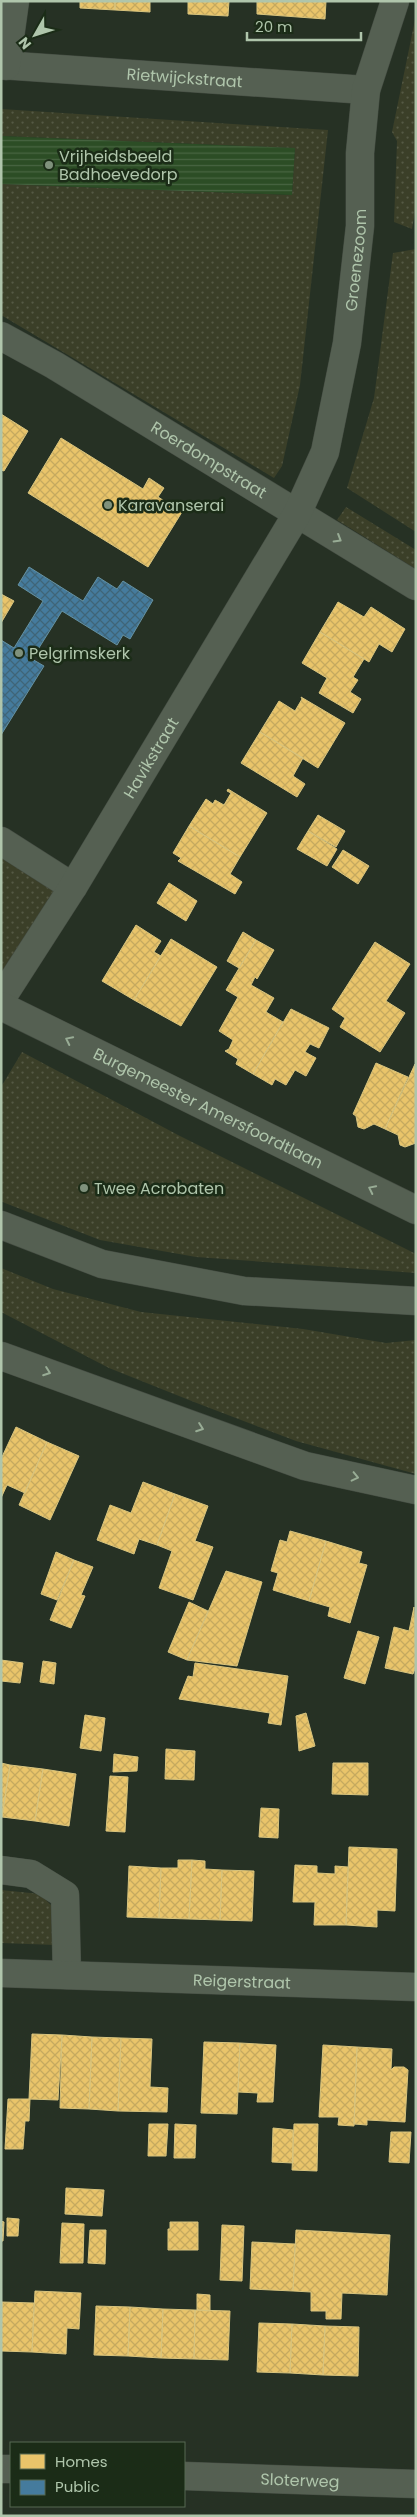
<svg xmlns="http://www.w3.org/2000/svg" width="417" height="2517" font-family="Poppins,sans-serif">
  <defs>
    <pattern id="grass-dots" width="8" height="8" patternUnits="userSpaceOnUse" patternTransform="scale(1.25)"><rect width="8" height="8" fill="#3b3f28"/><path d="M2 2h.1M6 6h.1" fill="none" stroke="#555944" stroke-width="1.8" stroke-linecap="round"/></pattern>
    <pattern id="water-rules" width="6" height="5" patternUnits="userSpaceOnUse" patternTransform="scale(1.25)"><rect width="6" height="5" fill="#2c4d25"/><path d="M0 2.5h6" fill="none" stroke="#486542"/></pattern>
    <pattern id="homes-cross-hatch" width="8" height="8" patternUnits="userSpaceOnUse" patternTransform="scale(1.25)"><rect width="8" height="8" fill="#e9c46a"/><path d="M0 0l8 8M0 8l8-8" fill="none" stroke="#c5a95f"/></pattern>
    <pattern id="public-cross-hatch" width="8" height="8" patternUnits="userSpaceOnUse" patternTransform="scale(1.25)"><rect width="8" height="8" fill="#457b9d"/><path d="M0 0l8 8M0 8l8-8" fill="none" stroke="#3f6578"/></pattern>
  </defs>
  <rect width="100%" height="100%" fill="#263124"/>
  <path fill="url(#grass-dots)" d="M416 15V206L412 229 394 222 397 141 392 132Z
    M1 109 328 130 300 385 282 466 274 478 1 315V184L292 195 295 148 1 136Z
    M416 249V532L347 488 374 398 393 253Z
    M346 507 416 550V569L337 520Z
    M1 855 60 891 1 982Z
    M22 1052 178 1135 416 1254V1273L196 1257 100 1240 5 1203 1 1201V1087Z
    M1 1268 53 1289 141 1312 303 1329 386 1343 416 1340V1474L296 1441 194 1402 109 1368 1 1312Z
    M1 1890 40 1894 55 1909V1945L1 1943Z"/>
  <path fill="url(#water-rules)" d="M1 136 295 148 292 195 1 184Z"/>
  <path fill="url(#homes-cross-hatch)" stroke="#d8c47e" d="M80 1H115V10L80 8Z
    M115 1H150V12L115 10Z
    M188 1H229L228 16 188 14Z
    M257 1H326L325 19 257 14Z
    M1 414 28 431 4 471 1 470Z
    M61 438 143 489 149 478 164 488 158 497 182 512 148 567 28 493Z
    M1 594 14 601 1 623Z
    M338 602 364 617 371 607 405 629 392 652 379 644 369 662 320 632Z
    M320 632 364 659 353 677 358 680 350 692 361 699 353 713 319 693 327 678 302 663Z
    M301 697 345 723 318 768 260 732 279 701 295 711 302 699Z
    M260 732 303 758 293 776 305 784 297 797 241 763Z
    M228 789 267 813 240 857 189 826 206 799 213 804 215 800 224 805 231 793 227 791Z
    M318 815 345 831 336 847 308 831Z
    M189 826 240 857 230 874 242 882 235 894 178 861 181 858 173 853Z
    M308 831 337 849 327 866 297 849Z
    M343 850 369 866 358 884 332 867Z
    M169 883 197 901 186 921 157 903Z
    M136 925 161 941 154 952 161 956 134 1000 102 981Z
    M243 932 256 940 239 968 227 961Z
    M171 939 217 967 181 1026 134 1000Z
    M256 940 274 950 257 979 255 977 251 985 274 998 266 1012 283 1022 253 1074 236 1064 238 1059 225 1051 229 1049 233 1040 219 1031 238 997 226 990Z
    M375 942 410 964 386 1001 405 1013 380 1052 340 1027 345 1018 332 1009Z
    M291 1009 329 1028 319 1048 310 1044 305 1052 316 1058 306 1076 295 1070 286 1085 275 1079 272 1085 253 1074Z
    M376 1063 408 1077 385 1129 374 1124 364 1129 358 1127 356 1116 353 1114Z
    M415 1064 416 1143 405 1147 400 1145 398 1135 385 1129Z
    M16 1427 47 1442 25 1493 7 1485 1 1498V1459Z
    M47 1442 79 1456 50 1520 19 1505Z
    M143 1482 175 1494 157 1545 139 1539 134 1554 97 1540 110 1505 131 1513Z
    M175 1494 208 1506 195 1541 213 1547 193 1600 159 1588 172 1551 157 1545Z
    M290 1531 326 1541 309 1601 273 1590 278 1573 271 1571 280 1540 287 1542Z
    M326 1541 362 1552 359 1563 367 1565 350 1623 328 1616 330 1607 309 1601Z
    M56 1552 74 1560 57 1600 41 1594Z
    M74 1560 93 1567 81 1595 85 1596 71 1628 50 1620Z
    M226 1571 262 1582 237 1666 187 1660Z
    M189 1602 208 1611 187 1660 168 1652Z
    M414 1607 416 1666 413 1674 385 1668 394 1627 409 1631Z
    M358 1631 379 1637 365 1684 344 1678Z
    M1 1660 23 1663 20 1683 1 1681Z
    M43 1661 56 1663 54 1684 40 1682Z
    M195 1663 288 1676 281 1725 268 1723 270 1713 179 1699 188 1676 193 1677Z
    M306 1713 315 1746 299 1751 296 1716Z
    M85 1715 105 1718 101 1751 80 1748Z
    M166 1749 195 1751 194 1780 165 1779Z
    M114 1754 138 1757 137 1771 113 1772Z
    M1 1763 10 1765 2 1817 1 1816Z
    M333 1763H368V1795L332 1794Z
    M10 1765 43 1769 35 1821 2 1817Z
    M43 1769 76 1774 69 1826 35 1821Z
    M110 1776 128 1777 125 1832 106 1831Z
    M261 1808 279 1809 278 1838 259 1837Z
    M349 1847 397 1849 395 1911 377 1910V1927L346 1925Z
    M178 1860H192L189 1919 159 1918 161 1868H178Z
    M192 1860 205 1861V1869L222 1870 220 1920 189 1919Z
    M295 1865 317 1866V1873L335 1874V1866L348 1867 346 1925H314L315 1902H293Z
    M129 1866 161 1868 159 1918 127 1917Z
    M222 1870 254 1871 252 1921 220 1920Z
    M32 2034 62 2035 58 2100 29 2099Z
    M62 2035 92 2037 89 2109 60 2108Z
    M92 2037 121 2038 118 2111 89 2109Z
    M121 2038 152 2039 150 2087 168 2088 167 2112 118 2111Z
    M204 2042 240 2043 237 2114 201 2113Z
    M240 2043 276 2045 273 2102H257L258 2093 238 2092Z
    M323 2045 357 2047 354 2126 338 2125 339 2117H319Z
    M357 2047 392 2049 391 2070 394 2067H404L408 2070 405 2122 367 2120V2125L354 2124Z
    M8 2099H30L29 2121H25L23 2149H5Z
    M149 2124H168L166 2156H148Z
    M175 2124 196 2125 195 2158H174Z
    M294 2124H318L317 2171 292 2170Z
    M273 2128 293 2130V2163L272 2162Z
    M391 2132H411L409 2163 389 2162Z
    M66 2188 104 2190 102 2216 65 2214Z
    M7 2218 19 2219 18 2236H7Z
    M1 2221 4 2222 3 2241H1Z
    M170 2222H198V2250H168V2229H170Z
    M62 2223 84 2224 83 2263H60Z
    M222 2225 244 2226 242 2281 220 2280Z
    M90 2230H106L105 2264 88 2263Z
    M296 2230 390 2235 387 2295 342 2293 341 2319H326V2311H311V2292L293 2291Z
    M252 2242 295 2244 293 2291 250 2289Z
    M35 2291 81 2293 79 2329 67 2328 66 2354 32 2352Z
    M197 2294 210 2295V2311L197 2310Z
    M2 2302 34 2303 32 2352 1 2351Z
    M96 2306 130 2307 128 2356 94 2355Z
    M130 2307 163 2309 161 2358 128 2356Z
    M163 2309 195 2310 194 2359 161 2358Z
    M195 2310 230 2311 228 2360 194 2359Z
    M259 2323 292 2324 290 2373 257 2372Z
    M292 2324 325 2326 323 2375 290 2373Z
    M325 2326 359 2327 358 2376 323 2375Z"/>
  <path fill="url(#public-cross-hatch)" stroke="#6591a1" d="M29 567 83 601 98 577 117 589 123 581 153 600 130 639 123 635 117 645 62 611 32 659 44 666 1 735V640L14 648 43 601 18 585Z"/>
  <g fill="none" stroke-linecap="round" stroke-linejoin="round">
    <g stroke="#444c42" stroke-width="29">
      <g id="minor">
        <path id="s1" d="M1 65 366 90"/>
        <path d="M6 66 15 1"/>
        <path id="s2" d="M1 336 54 365 416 586"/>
        <path d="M1 841 73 887"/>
        <path id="s3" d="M1 999 73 887 297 514 325 452 347 343 360 226V153L366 90 395 1"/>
        <path id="s4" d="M1 1006 416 1210"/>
        <path d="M1 1225 102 1264 244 1291 416 1301"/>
        <path d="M1 1356 305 1466 416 1490"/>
        <path d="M1 1870 31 1874 65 1895 67 1975"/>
        <path id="s5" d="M1 1973 416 1987"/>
        <path d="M1 2469H11"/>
        <path id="s6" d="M184 2476 416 2484"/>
      </g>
    </g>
    <use href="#minor" stroke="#556052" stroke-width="28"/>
  </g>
  <defs><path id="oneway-chevron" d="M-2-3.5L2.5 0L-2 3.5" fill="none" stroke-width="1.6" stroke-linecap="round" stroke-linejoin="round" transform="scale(1.25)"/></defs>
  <g stroke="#98ac95">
    <use href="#oneway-chevron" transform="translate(338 539) rotate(31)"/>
    <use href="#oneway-chevron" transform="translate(69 1040) rotate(-154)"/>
    <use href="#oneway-chevron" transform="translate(372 1189) rotate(-154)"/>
    <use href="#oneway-chevron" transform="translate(47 1372) rotate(20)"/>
    <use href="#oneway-chevron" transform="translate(200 1428) rotate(20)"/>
    <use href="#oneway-chevron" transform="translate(355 1477) rotate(13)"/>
  </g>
  <g fill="#7f917c" stroke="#1b2c17" stroke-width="2">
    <circle cx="49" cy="165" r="5"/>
    <circle cx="108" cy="505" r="5"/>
    <circle cx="19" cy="653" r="5"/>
    <circle cx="84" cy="1188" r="5"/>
  </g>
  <g text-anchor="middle" stroke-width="5" stroke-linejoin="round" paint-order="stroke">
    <g font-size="16" fill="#afc5ab" stroke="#1b2c17">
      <text dy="6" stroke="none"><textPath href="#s1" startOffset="184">Rietwijckstraat</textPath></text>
      <text dy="6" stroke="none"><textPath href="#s3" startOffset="831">Groenezoom</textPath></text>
      <text dy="6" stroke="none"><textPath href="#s2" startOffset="242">Roerdompstraat</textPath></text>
      <text dy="6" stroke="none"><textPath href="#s3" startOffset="284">Havikstraat</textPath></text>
      <text dy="6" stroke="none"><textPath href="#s4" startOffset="231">Burgemeester Amersfoordtlaan</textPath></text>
      <text dy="6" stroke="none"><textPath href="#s5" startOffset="241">Reigerstraat</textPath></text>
      <text dy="6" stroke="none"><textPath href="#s6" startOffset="116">Sloterweg</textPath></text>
    </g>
    <g font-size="16" fill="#afc5ab" stroke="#1b2c17" text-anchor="start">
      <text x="59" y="162">Vrijheidsbeeld<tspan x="59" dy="18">Badhoevedorp</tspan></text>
      <text x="118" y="511">Karavanserai</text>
      <text x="29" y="659">Pelgrimskerk</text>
      <text x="94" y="1194">Twee Acrobaten</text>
    </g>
  </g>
  <rect width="417" height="2517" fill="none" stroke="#afc5ab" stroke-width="5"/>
  <rect x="10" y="2442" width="175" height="65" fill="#1b2c17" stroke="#566952"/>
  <rect x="20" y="2454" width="25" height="15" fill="#e9c46a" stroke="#566952"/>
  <text x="55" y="2467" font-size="15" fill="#afc5ab">Homes</text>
  <rect x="20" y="2480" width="25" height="15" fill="#457b9d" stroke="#566952"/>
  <text x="55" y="2492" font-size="15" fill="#afc5ab">Public</text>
  <g transform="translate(35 35) rotate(231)" stroke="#1b2c17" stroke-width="4" paint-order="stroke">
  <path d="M0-4L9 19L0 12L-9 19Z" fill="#afc5ab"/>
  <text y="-8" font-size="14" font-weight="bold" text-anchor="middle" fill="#afc5ab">N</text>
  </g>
  <path d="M247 32v8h114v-8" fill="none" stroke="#afc5ab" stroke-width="2.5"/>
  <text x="255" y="32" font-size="15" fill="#afc5ab" stroke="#1b2c17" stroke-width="4" paint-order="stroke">20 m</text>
</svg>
